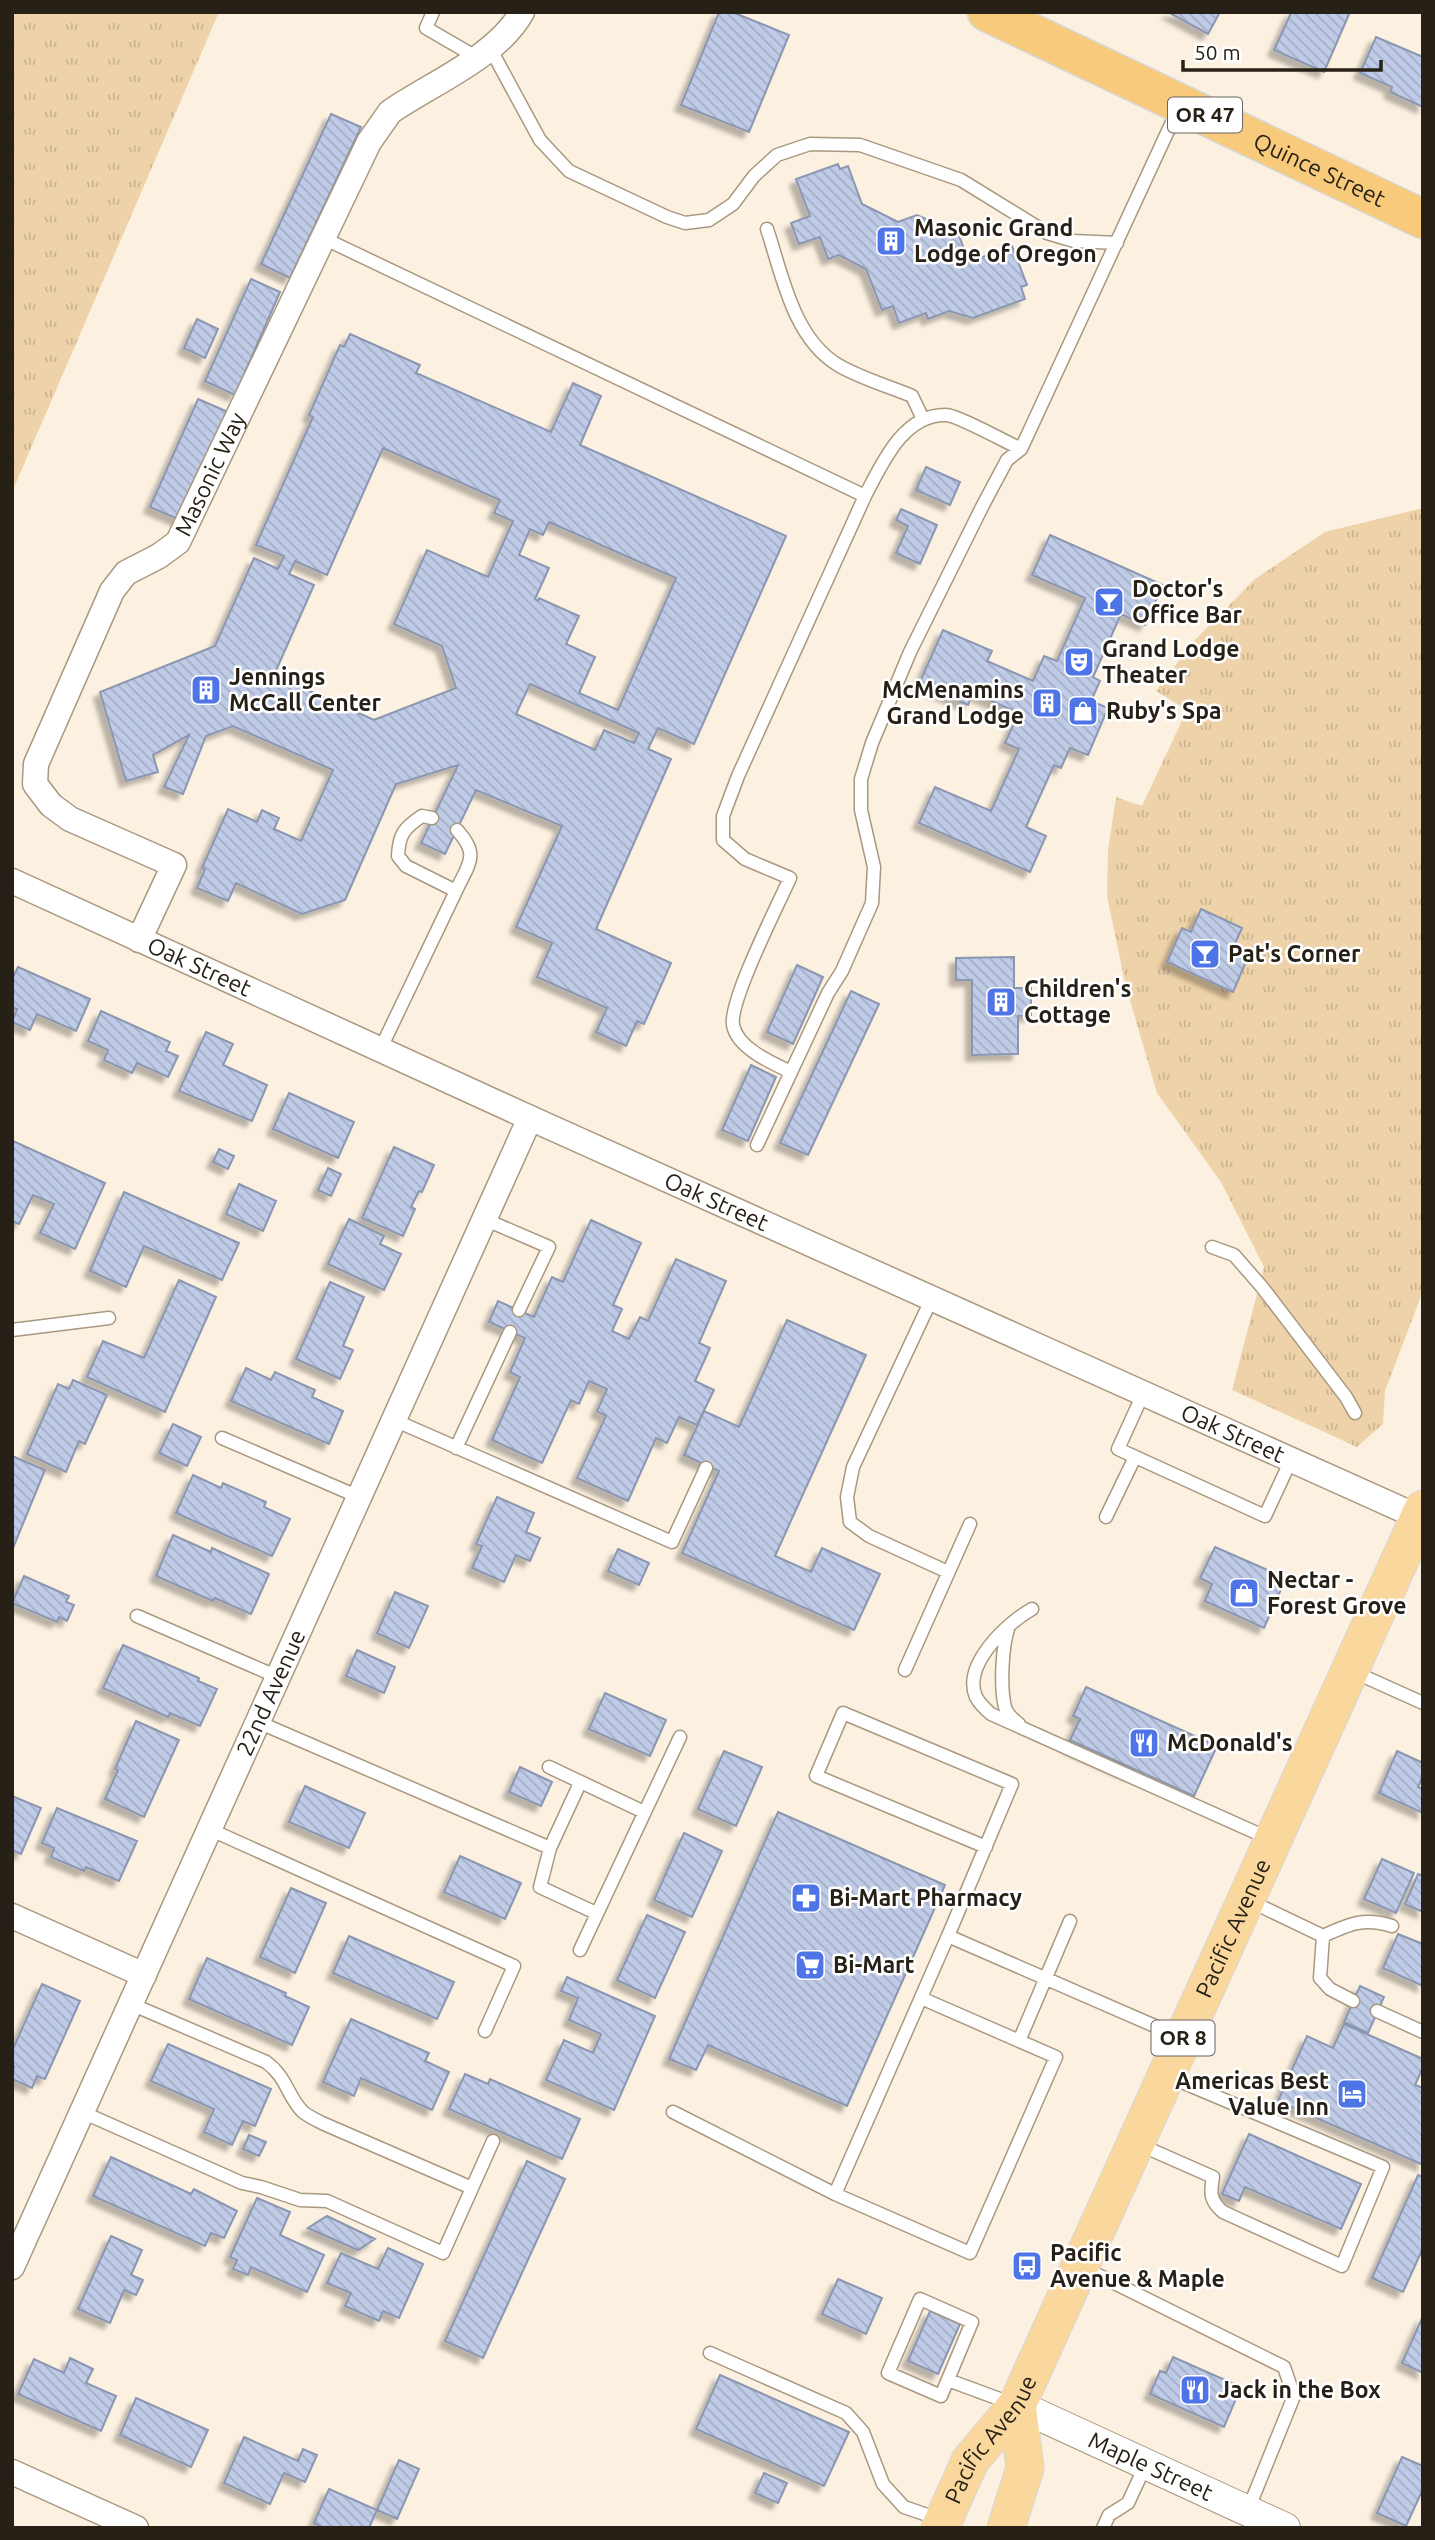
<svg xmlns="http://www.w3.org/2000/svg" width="1435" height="2540" font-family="Ubuntu,sans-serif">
  <defs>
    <pattern id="grass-tufts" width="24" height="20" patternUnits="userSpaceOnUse" patternTransform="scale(1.75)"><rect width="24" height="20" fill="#eed2a9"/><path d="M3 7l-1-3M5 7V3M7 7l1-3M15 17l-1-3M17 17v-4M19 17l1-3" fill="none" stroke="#ccb491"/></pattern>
    <pattern id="building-back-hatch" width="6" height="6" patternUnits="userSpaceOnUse" patternTransform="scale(1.75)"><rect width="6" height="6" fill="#bfcbe7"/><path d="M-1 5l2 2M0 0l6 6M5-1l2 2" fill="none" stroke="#a4aec5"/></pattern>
    <filter id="shadow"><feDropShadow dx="-6" dy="6" stdDeviation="2" flood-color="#0004"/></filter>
  </defs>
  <rect width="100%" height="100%" fill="#fcf1e1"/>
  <path fill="url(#grass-tufts)" d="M12 12H219L12 492Z
    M1423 508V1291L1385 1391 1383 1424 1357 1447 1232 1390 1264 1267 1221 1182 1157 1093 1125 983 1107 896 1108 850 1116 797 1142 806 1187 710 1156 691 1193 642 1255 579 1325 532Z"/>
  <path fill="url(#building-back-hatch)" stroke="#8b96b0" stroke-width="2" fill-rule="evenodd" filter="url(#shadow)" d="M719 12H732L789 35 749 132 681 105Z
    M1168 12H1220L1208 34Z
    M1293 12H1350L1324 72 1274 50 1291 13Z
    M1376 37 1423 57V107L1390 92 1392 87 1360 73Z
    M331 114 361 127 290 278 261 264Z
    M838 164 840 169 848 166 862 204 898 222 917 215 958 233 969 262 1012 246 1027 285 1021 287 1025 299 973 318 949 311 928 319 926 313 899 323 893 306 882 310 866 269 839 255 828 259 820 237 799 244 791 223 810 216 796 179Z
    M251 279 280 292 235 395 205 381Z
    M197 319 218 329 205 358 184 348Z
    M350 334 420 365 416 373 551 432 573 383 601 396 580 445 786 536 694 744 658 728 648 749 671 759 596 929 671 963 644 1024 637 1021 626 1046 596 1032 607 1008 537 977 552 943 516 927 562 826 476 790 445 854 421 843 458 765 396 784 345 900 302 914 236 883 228 901 197 888 205 869 202 868 228 809 257 822 262 810 279 818 274 829 301 841 333 770 233 726 206 736 183 794 164 787 189 735 153 755 158 772 126 781 100 692 215 646 254 558 278 569 284 556 256 545 313 417 309 415 340 345 344 347ZM383 448 500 500 494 513 513 521 488 577 427 550 394 624 442 646 456 688 374 720 274 675 314 585 289 574 295 561 327 575ZM549 522 676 578 618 710 579 693 595 657 566 644 579 616 539 598 538 601 535 599 549 568 519 555 530 529 543 535ZM530 684 639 733 634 743 604 730 595 750 516 714Z
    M198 399 228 412 180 520 150 507Z
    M926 467 960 482 950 505 916 490Z
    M901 509 937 525 920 564 896 553 908 526 896 520Z
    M1050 535 1163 585 1145 625 1121 614 1093 677 1100 681 1091 701 1108 708 1088 755 1070 748 1061 768 1054 765 1026 827 1046 836 1030 872 919 823 935 787 991 811 1019 749 1005 743 1019 713 973 693 968 705 919 684 943 630 992 651 987 661 1033 681 1044 656 1057 661 1085 598 1032 575Z
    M1201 909 1242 928 1232 950 1248 957 1233 992 1167 962 1182 928 1191 932Z
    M1014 957V988H1031V1015L1018 1016V1054L972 1055V980H956V958Z
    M797 965 823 977 793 1044 767 1032Z
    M18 967 90 999 76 1031 37 1014 30 1030 12 1022 17 1009 12 1007V979Z
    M851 991 879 1004 808 1155 780 1143Z
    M101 1011 170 1042 166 1051 178 1056 168 1077 137 1063 132 1073 104 1060 108 1050 88 1041Z
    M206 1032 233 1044 223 1065 267 1085 252 1121 179 1091Z
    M751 1065 776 1077 748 1141 722 1130Z
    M289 1093 354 1122 338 1158 273 1129Z
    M13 1141 105 1183 75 1249 40 1233 54 1204 33 1195 19 1224 12 1221Z
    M394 1147 434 1165 422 1192 419 1191 411 1207 415 1209 403 1236 362 1218Z
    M219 1149 234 1156 228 1169 213 1162Z
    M328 1168 341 1174 331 1196 318 1190Z
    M239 1184 276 1201 263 1231 226 1214Z
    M124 1192 239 1243 222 1280 144 1246 126 1287 90 1271Z
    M349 1219 384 1236 380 1244 401 1254 384 1290 328 1264Z
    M591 1220 641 1243 613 1305 622 1309 612 1331 629 1339 640 1317 648 1321 676 1259 726 1281 699 1343 710 1348 695 1381 714 1390 697 1425 679 1417 667 1443 656 1438 628 1501 577 1478 606 1416 597 1411 607 1389 589 1381 579 1404 571 1400 542 1463 492 1440 520 1377 510 1372 525 1338 489 1322 498 1301 534 1317 552 1277 563 1282Z
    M179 1280 216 1297 165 1412 87 1377 103 1341 144 1358Z
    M330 1282 364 1297 343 1346 353 1350 340 1379 296 1359Z
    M787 1320 866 1355 775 1556 811 1572 822 1548 880 1574 854 1630 682 1553 719 1471 684 1455 704 1411 739 1427Z
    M246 1368 271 1380 275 1372 315 1390 312 1397 343 1411 329 1444 231 1401Z
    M73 1380 107 1395 85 1444 79 1441 66 1472 27 1454 58 1384 69 1389Z
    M173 1424 201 1437 187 1466 159 1453Z
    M12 1456 45 1470 13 1548H12Z
    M193 1475 221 1488 223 1483 266 1502 264 1507 290 1519 272 1556 176 1513Z
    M497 1497 534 1513 526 1532 540 1538 530 1561 516 1555 504 1582 472 1568 482 1546 476 1544Z
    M173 1535 211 1552 212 1548 269 1574 251 1614 215 1598 213 1601 156 1576Z
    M1215 1547 1286 1578 1264 1628 1205 1601 1212 1584 1200 1578Z
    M618 1549 649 1563 639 1585 608 1571Z
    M24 1576 69 1596 66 1602 74 1605 67 1621 59 1617 57 1622 12 1603Z
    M395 1592 428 1606 409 1648 377 1633Z
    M123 1645 199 1678 198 1681 217 1689 200 1726 170 1713 168 1717 103 1688Z
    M357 1650 395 1667 384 1693 346 1676Z
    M1086 1687 1217 1746 1194 1796 1070 1740 1080 1719 1073 1716Z
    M605 1693 666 1720 650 1756 589 1729Z
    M136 1721 179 1740 144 1817 105 1799 118 1770 115 1769Z
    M1070 1740 1133 1769 1131 1774 1068 1746Z
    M724 1751 762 1767 736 1826 698 1809Z
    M1397 1751 1423 1763V1776L1418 1787 1423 1789V1813L1379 1793Z
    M520 1767 552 1782 541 1806 509 1792Z
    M305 1786 365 1813 349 1848 289 1822Z
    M12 1796 41 1808 21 1854 12 1850Z
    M57 1808 137 1841 119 1881 86 1867 84 1871 51 1857 54 1848 42 1843Z
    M778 1812 945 1885 847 2106 708 2045 696 2070 669 2059Z
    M684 1833 722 1851 692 1917 654 1900Z
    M460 1856 521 1883 505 1919 444 1892Z
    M1382 1859 1414 1873 1396 1913 1364 1899Z
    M1418 1874 1423 1876V1912L1405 1904Z
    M291 1888 326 1903 295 1973 260 1957Z
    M647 1915 685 1932 655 1998 617 1980Z
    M1398 1934 1423 1944V1986L1383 1968Z
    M349 1936 454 1982 437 2019 333 1973Z
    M207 1958 286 1993 285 1996 309 2007 292 2045 189 1999Z
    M567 1977 655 2016 614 2110 546 2080 564 2040 593 2053 601 2034 569 2020 578 1998 561 1991Z
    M42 1984 80 2001 45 2079 37 2076 32 2088 12 2079 14 2066 12 2065V2051Z
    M1360 1986 1384 1997 1368 2033 1344 2022Z
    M351 2019 429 2053 425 2061 449 2072 432 2110 361 2078 354 2096 323 2082Z
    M1344 2024 1423 2059V2067L1415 2085 1423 2088V2165L1278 2101 1307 2036 1333 2048Z
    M168 2044 271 2089 255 2126 243 2121 232 2145 204 2132 214 2109 151 2081Z
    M465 2074 488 2084 490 2079 580 2119 562 2159 449 2109Z
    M1249 2134 1361 2184 1341 2229 1245 2187 1239 2201 1222 2194Z
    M249 2135 266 2142 259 2156 243 2149Z
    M111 2157 191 2194 194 2189 237 2211 224 2238 211 2233 205 2246 93 2196Z
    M527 2161 565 2179 483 2358 445 2341Z
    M1418 2175 1423 2177V2248L1403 2292 1372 2278Z
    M257 2198 290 2212 280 2235 324 2255 307 2292 251 2267 248 2275 233 2269 237 2260 230 2257Z
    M327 2216 375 2239 358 2250 308 2228Z
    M111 2236 142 2250 131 2275 143 2280 136 2295 124 2290 110 2323 78 2309Z
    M388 2248 423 2264 399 2318 383 2311 379 2321 345 2306 351 2293 327 2283 341 2253 378 2269Z
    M838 2279 882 2298 866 2334 822 2314Z
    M930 2311 960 2324 938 2374 908 2361Z
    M1423 2316V2373L1402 2363Z
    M1173 2357 1241 2387 1224 2427 1150 2394 1160 2371 1166 2373Z
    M70 2358 93 2369 86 2383 116 2396 101 2431 18 2394 34 2359 64 2373Z
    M720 2375 849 2432 824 2486 696 2429Z
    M136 2398 208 2430 191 2467 120 2435Z
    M244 2437 298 2461 303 2449 317 2455 305 2482 284 2473 270 2504 224 2483Z
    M1402 2457 1423 2466V2489L1406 2526 1377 2513Z
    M399 2460 419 2469 397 2519 377 2510Z
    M764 2473 787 2483 778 2503 755 2493Z
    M329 2489 377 2510 369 2528H324L314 2523Z"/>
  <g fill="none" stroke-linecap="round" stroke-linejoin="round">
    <g stroke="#a9987f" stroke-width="15">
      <path id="service" d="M433 12 426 28 476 57
        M490 48 540 140 569 171 667 217 685 223 709 220 733 204 754 176 777 155 810 144 860 145 961 180 1047 233 1074 241 1117 243
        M767 229C782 274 793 338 838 365 860 378 888 386 912 396L923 419
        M323 238 865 496
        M432 818 422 816C404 828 399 834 398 856L406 866 456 891C469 863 480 855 457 830
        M380 1050 456 891
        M791 1072C772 1063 737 1048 733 1025 729 1001 778 905 790 878L745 859 723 840V816L738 776 865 496C882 464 903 414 946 415 957 415 1008 443 1021 449L1179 107
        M757 1145 828 993 842 971 872 903 874 867 861 810V779L872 743 910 652 983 505 1007 460 1021 449
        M484 1219 549 1247 519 1310
        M1212 1247 1234 1255 1262 1287 1346 1397 1355 1413
        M932 1298 853 1467 847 1497 850 1522 869 1536 948 1572
        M12 1330 109 1318
        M1143 1394 1118 1449 1265 1516 1291 1460
        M394 1420 672 1542 706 1468
        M222 1438 359 1497
        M456 1448 510 1332
        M1106 1517 1135 1457
        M1032 1609C1007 1623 962 1665 976 1697 980 1704 985 1709 991 1714L1270 1839
        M137 1616 278 1677
        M1009 1626C1002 1645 1000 1687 1005 1707 1007 1715 1013 1719 1019 1724
        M905 1670 970 1524
        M1354 1672 1423 1703
        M258 1722 550 1848 540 1887 596 1913
        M549 1767 644 1812
        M209 1829 514 1966 485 2031
        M550 1848 580 1783
        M1250 1901 1323 1936 1320 1978 1330 1989 1353 2001
        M948 1936 1012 1784 843 1713 816 1776 986 1847
        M1323 1936C1349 1924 1364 1917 1392 1926
        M580 1950 680 1737
        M921 1998 1056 2057 970 2253 835 2194 948 1936 1180 2037
        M131 2004 266 2062C287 2077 287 2096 303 2112 308 2116 316 2120 322 2123L472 2188
        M1377 2011 1423 2032
        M1019 2041 1070 1921
        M82 2112 242 2183 261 2187 300 2200 327 2201 443 2253 493 2141
        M673 2112 835 2194
        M1138 2144 1213 2177C1210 2193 1210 2201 1223 2212L1342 2266 1383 2167 1170 2077
        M1084 2268 1284 2367 1294 2396 1248 2510
        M920 2299 972 2322 941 2396 888 2373Z
        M710 2353 846 2413 863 2432 883 2484 904 2507 939 2519
        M948 2380 1013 2404
        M1103 2528 1109 2515 1128 2503 1146 2464"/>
    </g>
    <g stroke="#a9987f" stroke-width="27">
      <g id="minor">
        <path id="s1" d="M12 881 530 1118 1423 1519"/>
        <path id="s2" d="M139 940 174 865 70 819 51 805 35 784 36 764 112 591 126 573 159 556 178 542 369 142 390 112C432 83 497 57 522 12"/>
        <path d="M12 1916 144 1975"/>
        <path id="s3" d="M12 2267 530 1118"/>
        <path d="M12 2472 136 2528"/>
      </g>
    </g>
    <g stroke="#a9987f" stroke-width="32">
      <g id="tertiary">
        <path id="s4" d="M1017 2405 1285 2528"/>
      </g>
    </g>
    <g stroke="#d8d7d5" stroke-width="39">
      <g id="primary">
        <path id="s5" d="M940 2528 970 2461 1017 2405 1423 1509"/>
        <path d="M1006 2528 1025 2468 1017 2405"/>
      </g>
    </g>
    <g stroke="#d8d7d5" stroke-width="41">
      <g id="trunk">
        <path id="s6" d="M987 12 1423 219"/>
      </g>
    </g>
    <use href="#service" stroke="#fff" stroke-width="12"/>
    <use href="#minor" stroke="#fff" stroke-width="24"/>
    <use href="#tertiary" stroke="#fff" stroke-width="30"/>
    <use href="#primary" stroke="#fad79d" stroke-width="37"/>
    <use href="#trunk" stroke="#f8ca7c" stroke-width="38"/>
  </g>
  <defs>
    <g id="building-square" transform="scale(1.575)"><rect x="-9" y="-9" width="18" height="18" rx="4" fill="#4e74e7" stroke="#fff"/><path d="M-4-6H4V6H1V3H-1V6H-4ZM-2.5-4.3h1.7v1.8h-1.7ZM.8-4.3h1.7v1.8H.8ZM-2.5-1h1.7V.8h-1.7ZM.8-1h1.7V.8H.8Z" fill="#fff"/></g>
    <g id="bar-square" transform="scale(1.575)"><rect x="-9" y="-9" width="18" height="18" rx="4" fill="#4e74e7" stroke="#fff"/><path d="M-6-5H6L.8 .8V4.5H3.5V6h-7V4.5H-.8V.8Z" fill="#fff"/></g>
    <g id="theatre-square" transform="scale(1.575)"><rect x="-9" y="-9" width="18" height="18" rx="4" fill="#4e74e7" stroke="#fff"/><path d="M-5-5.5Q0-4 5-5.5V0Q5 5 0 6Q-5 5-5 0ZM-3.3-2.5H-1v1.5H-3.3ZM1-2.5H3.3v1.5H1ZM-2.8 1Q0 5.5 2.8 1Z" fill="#fff"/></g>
    <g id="shop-square" transform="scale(1.575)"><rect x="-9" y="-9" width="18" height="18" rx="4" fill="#4e74e7" stroke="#fff"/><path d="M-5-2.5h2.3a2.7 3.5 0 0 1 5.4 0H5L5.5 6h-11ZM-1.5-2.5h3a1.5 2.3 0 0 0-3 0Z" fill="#fff"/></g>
    <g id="restaurant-square" transform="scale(1.575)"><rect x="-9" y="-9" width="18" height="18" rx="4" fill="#4e74e7" stroke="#fff"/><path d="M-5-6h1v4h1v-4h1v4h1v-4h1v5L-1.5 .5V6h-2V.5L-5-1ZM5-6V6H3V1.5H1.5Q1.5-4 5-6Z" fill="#fff"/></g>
    <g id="pharmacy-square" transform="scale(1.575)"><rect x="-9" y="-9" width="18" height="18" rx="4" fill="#4e74e7" stroke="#fff"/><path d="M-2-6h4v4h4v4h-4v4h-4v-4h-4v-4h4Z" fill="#fff"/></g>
    <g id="supermarket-square" transform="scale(1.575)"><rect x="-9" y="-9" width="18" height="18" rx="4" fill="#4e74e7" stroke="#fff"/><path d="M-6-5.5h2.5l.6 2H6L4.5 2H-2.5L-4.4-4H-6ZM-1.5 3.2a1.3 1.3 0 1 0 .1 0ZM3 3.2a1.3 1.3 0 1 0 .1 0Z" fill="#fff"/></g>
    <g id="hotel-square" transform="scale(1.575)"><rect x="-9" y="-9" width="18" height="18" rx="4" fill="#4e74e7" stroke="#fff"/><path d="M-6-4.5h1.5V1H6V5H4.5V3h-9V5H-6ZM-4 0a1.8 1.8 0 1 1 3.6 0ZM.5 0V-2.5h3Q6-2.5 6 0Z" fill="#fff"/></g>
    <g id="bus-square" transform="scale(1.575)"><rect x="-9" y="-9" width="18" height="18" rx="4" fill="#4e74e7" stroke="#fff"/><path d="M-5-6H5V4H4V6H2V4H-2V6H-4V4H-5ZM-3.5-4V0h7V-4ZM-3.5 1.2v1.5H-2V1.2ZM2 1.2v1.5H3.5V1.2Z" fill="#fff"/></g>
  </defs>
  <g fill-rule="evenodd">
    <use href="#building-square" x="891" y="241"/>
    <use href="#bar-square" x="1109" y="602"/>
    <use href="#theatre-square" x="1079" y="662"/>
    <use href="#building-square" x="206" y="690"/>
    <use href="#building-square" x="1047" y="703"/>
    <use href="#shop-square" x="1083" y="711"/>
    <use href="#bar-square" x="1205" y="954"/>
    <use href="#building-square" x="1001" y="1002"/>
    <use href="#shop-square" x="1244" y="1593"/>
    <use href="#restaurant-square" x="1144" y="1743"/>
    <use href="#pharmacy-square" x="806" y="1898"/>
    <use href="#supermarket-square" x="810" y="1965"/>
    <use href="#hotel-square" x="1352" y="2094"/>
    <use href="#bus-square" x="1027" y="2266"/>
    <use href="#restaurant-square" x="1195" y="2390"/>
  </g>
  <g text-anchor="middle" stroke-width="5" stroke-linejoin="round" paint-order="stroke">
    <g fill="#fff" stroke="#68635c" stroke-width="2">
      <rect x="1168" y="97.5" width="74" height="35" rx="5"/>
      <rect x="1151.5" y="2020.5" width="63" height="35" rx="5"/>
    </g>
    <g font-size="21" font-weight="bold" fill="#272016">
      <text x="1205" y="122">OR 47</text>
      <text x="1183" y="2045">OR 8</text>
    </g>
    <g font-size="23" fill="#272016" stroke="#fff">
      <text dy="8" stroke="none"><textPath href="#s6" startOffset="368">Quince Street</textPath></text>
      <text dy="8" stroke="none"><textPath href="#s2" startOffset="614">Masonic Way</textPath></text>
      <text dy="8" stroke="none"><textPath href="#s1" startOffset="206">Oak Street</textPath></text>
      <text dy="8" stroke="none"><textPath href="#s1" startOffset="774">Oak Street</textPath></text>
      <text dy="8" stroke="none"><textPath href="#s1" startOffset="1340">Oak Street</textPath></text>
      <text dy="8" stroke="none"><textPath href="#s3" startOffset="630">22nd Avenue</textPath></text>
      <text dy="8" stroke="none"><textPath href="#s5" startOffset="670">Pacific Avenue</textPath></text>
      <text dy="8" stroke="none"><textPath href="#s5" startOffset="103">Pacific Avenue</textPath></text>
      <text dy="8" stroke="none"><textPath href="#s4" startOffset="147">Maple Street</textPath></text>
    </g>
    <g font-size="23" font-weight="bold" fill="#272016" stroke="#fff" text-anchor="start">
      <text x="914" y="236">Masonic Grand<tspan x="914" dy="26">Lodge of Oregon</tspan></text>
      <text x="1132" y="597">Doctor's<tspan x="1132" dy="26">Office Bar</tspan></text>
      <text x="1102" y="657">Grand Lodge<tspan x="1102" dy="26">Theater</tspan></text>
      <text x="229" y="685">Jennings<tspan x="229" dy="26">McCall Center</tspan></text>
      <text x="1024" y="698" text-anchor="end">McMenamins<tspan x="1024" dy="26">Grand Lodge</tspan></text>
      <text x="1106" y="719">Ruby's Spa</text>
      <text x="1228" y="962">Pat's Corner</text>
      <text x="1024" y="997">Children's<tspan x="1024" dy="26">Cottage</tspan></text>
      <text x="1267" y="1588">Nectar -<tspan x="1267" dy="26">Forest Grove</tspan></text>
      <text x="1167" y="1751">McDonald's</text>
      <text x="829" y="1906">Bi-Mart Pharmacy</text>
      <text x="833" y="1973">Bi-Mart</text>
      <text x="1329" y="2089" text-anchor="end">Americas Best<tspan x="1329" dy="26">Value Inn</tspan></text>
      <text x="1050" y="2261">Pacific<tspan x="1050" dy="26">Avenue &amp; Maple</tspan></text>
      <text x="1218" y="2398">Jack in the Box</text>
    </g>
  </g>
  <rect width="1435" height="2540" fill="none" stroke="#272016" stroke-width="28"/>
  <path d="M1183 60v10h198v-10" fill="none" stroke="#272016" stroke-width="3.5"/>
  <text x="1194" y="60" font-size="21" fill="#272016" stroke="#ffffff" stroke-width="5" paint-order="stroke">50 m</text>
</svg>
